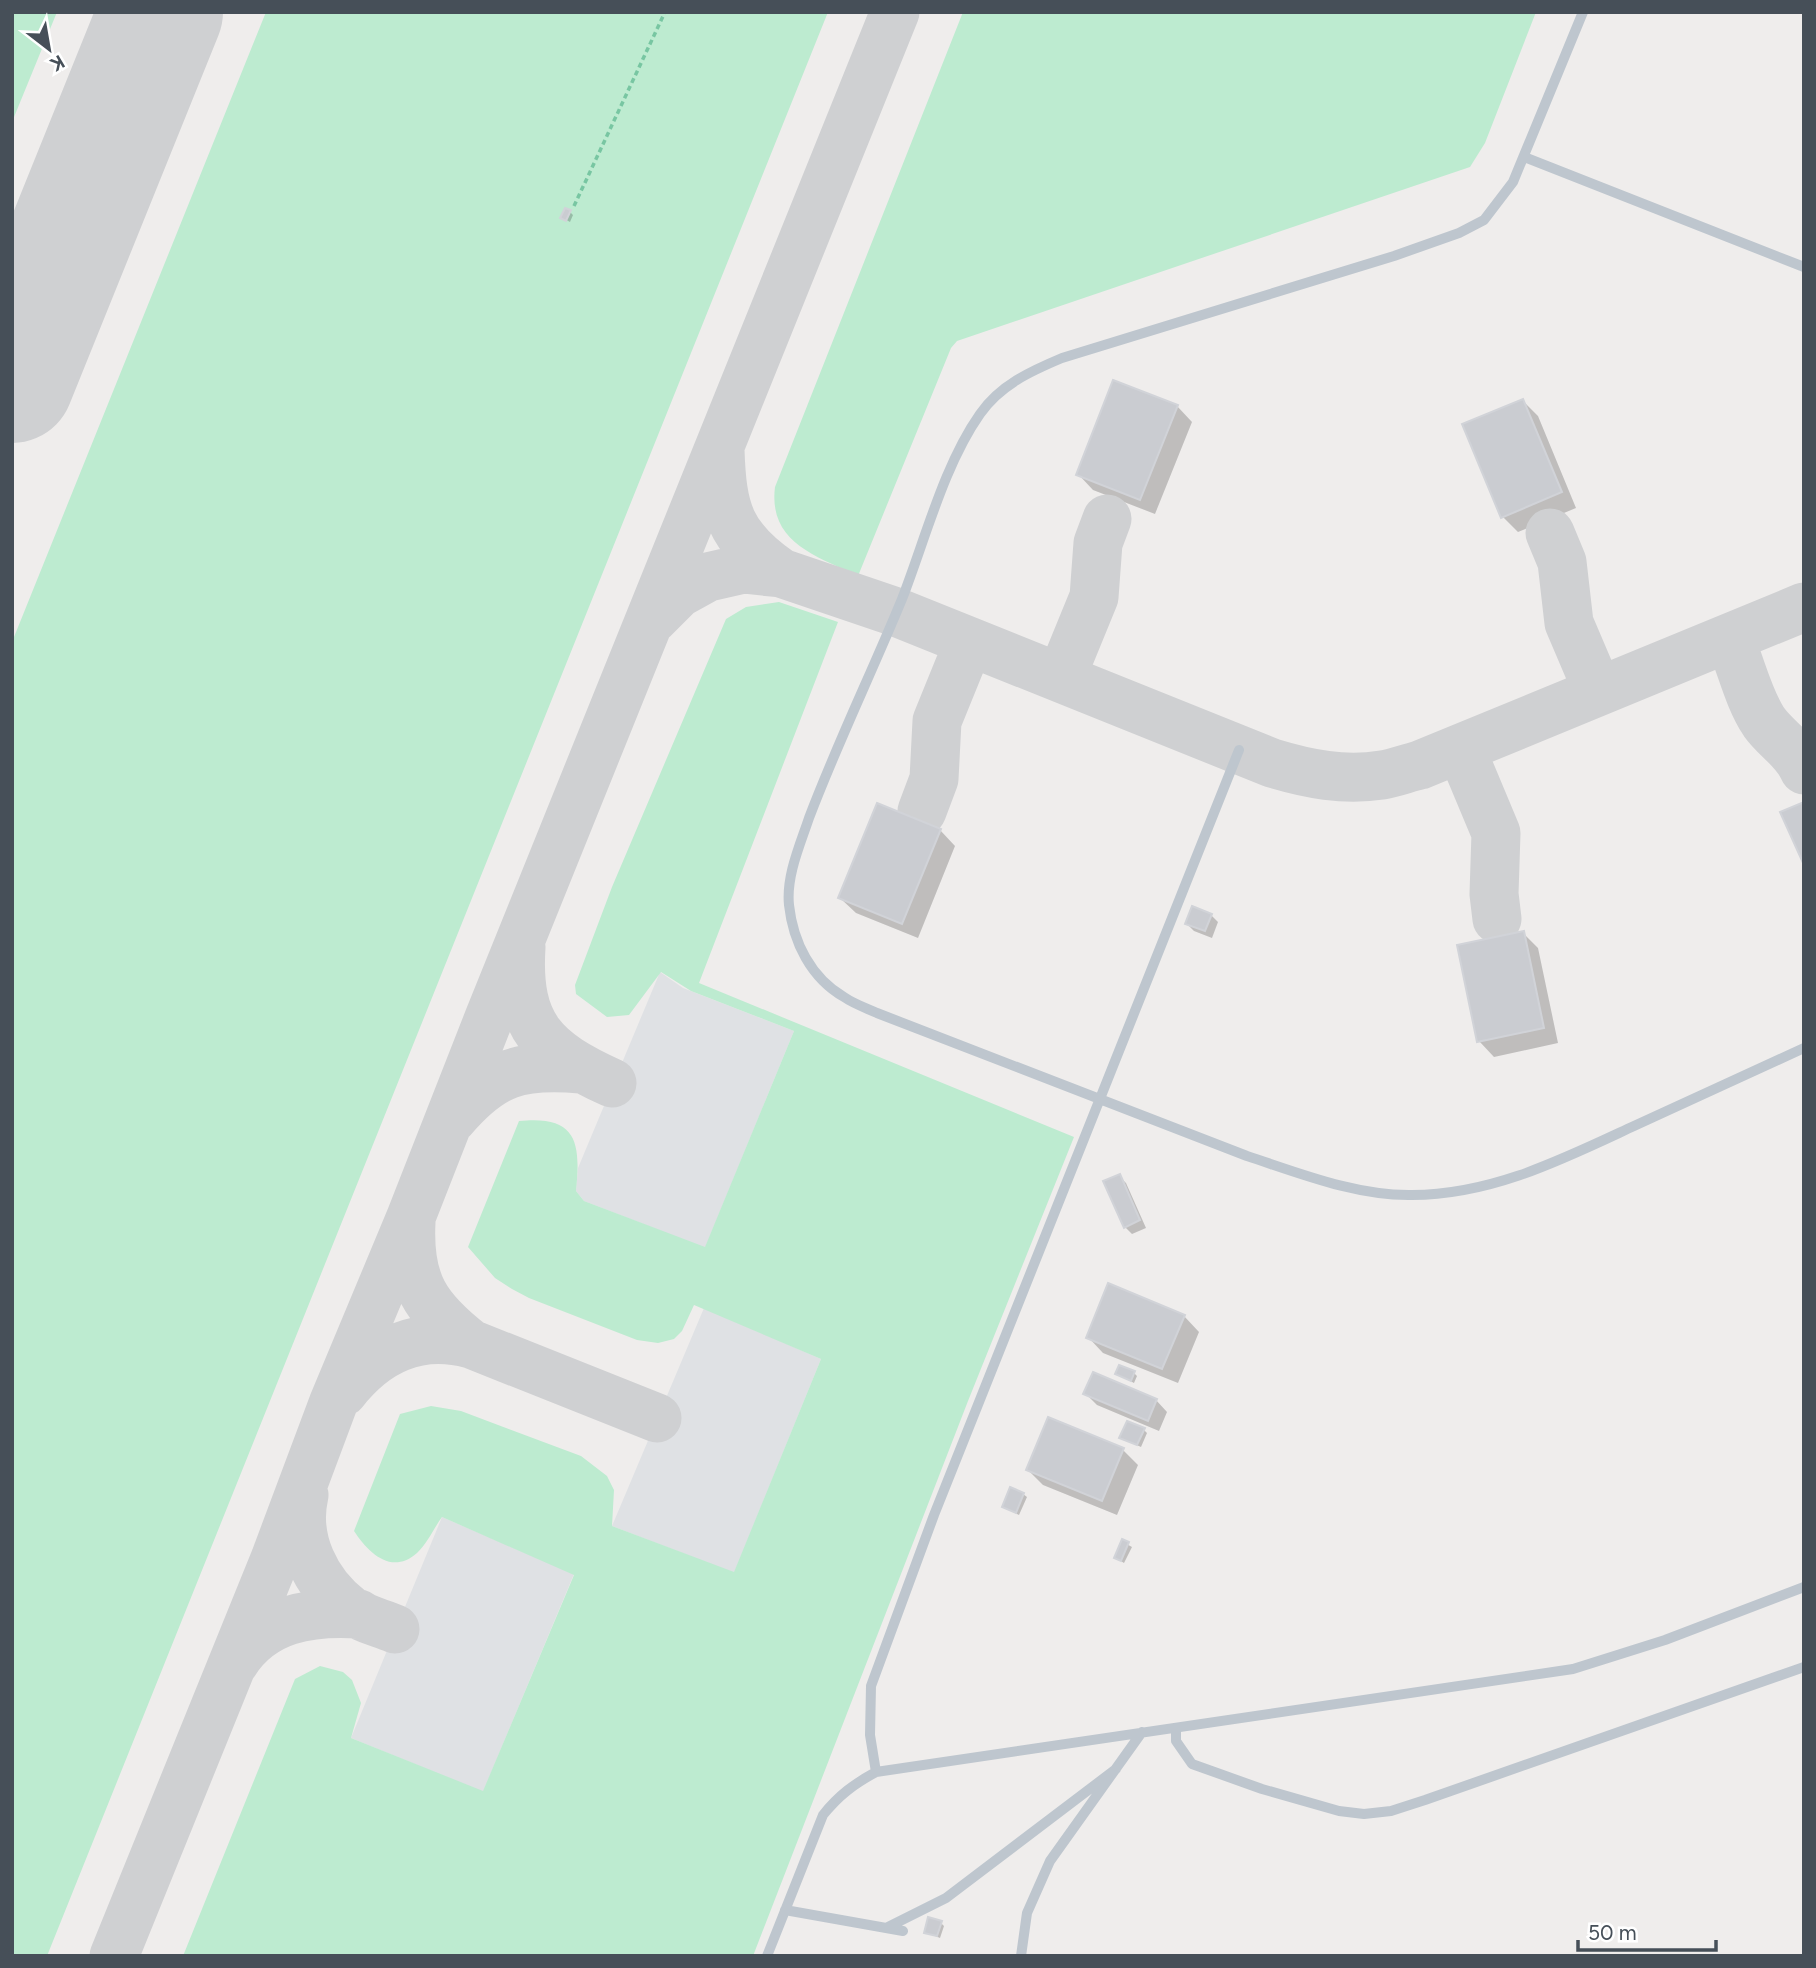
<svg xmlns="http://www.w3.org/2000/svg" width="1816" height="1968" font-family="Figtree,sans-serif">
  <rect width="100%" height="100%" fill="#efedec"/>
  <path fill="#dfe1e4" d="M660 972 683 988 794 1031 705 1248 584 1201 576 1191 578 1168Z
    M704 1308 821 1359 734 1573 612 1526Z
    M442 1517 574 1574 483 1792 351 1738Z"/>
  <path fill="#bdebd0" d="M12 12H57L12 122Z
    M266 12H828L47 1956H12V642Z
    M963 12H1536L1485 143 1470 167 957 341 951 348 858 576C817 556 768 543 775 487Z
    M779 602 838 622 699 983 1074 1137 968 1401 753 1956H183L295 1679 320 1666 343 1672 352 1680 361 1703 351 1738 483 1791 574 1575 442 1517C434 1528 427 1544 417 1553 391 1576 368 1552 354 1531L400 1414 431 1406 461 1411 581 1456 607 1476 614 1490 612 1526 734 1572 821 1359 694 1305 682 1331 674 1339 658 1343 637 1340 529 1298 512 1289 495 1278 468 1247 519 1121C577 1115 581 1142 576 1191L584 1201 705 1247 794 1031 691 991 661 972 629 1015 607 1017 576 994 575 985 612 887 726 619 746 607Z"/>
  <path fill="#0003" d="M570 212 573 215 570 222 563 218Z
    M1523 401 1538 416 1576 508 1518 532 1503 517Z
    M1177 406 1192 422 1155 514 1093 490 1078 474Z
    M940 830 955 846 918 938 856 913 840 898Z
    M1211 915 1218 922 1212 938 1194 931 1187 924Z
    M1523 933 1538 948 1558 1043 1494 1057 1479 1041Z
    M1119 1176 1126 1183 1146 1228 1132 1234 1125 1227Z
    M1184 1316 1199 1332 1178 1383 1103 1353 1088 1337Z
    M1134 1373 1137 1376 1134 1383 1117 1374Z
    M1086 1394 1156 1400 1167 1412 1159 1431 1097 1405Z
    M1144 1430 1147 1433 1141 1447 1121 1438Z
    M1123 1450 1138 1465 1117 1515 1043 1485 1028 1470Z
    M1023 1494 1027 1497 1019 1515 1004 1507Z
    M1123 1542 1132 1547 1124 1563 1116 1558Z
    M941 1923 944 1926 940 1938 926 1932Z"/>
  <g fill="none" stroke-linecap="round" stroke-linejoin="round">
    <path stroke="#cfd0d2" stroke-width="49" d="M720 450C722 510 729 537 781 573
      M1550 533 1562 562 1569 623 1592 677
      M653 619 679 593 708 577 743 569 781 573 896 612 1272 763C1308 774 1344 781 1382 775 1395 773 1407 768 1420 765L1804 607
      M1734 650C1743 673 1750 701 1764 722 1776 739 1796 750 1804 770
      M1069 675 1070 681 1051 673 1067 663 1094 597 1098 543 1107 519
      M1468 766 1496 833 1494 894 1497 919
      M922 811 934 779 937 721 963 657
      M521 947C516 1027 544 1052 612 1083
      M452 1119C493 1071 520 1064 581 1069
      M411 1222C408 1282 425 1308 471 1344
      M343 1392C376 1350 418 1330 471 1344L657 1418
      M304 1495C294 1539 315 1583 350 1610 363 1619 381 1623 395 1629
      M234 1663C262 1618 311 1611 359 1614
      M114 1956 275 1559 333 1404 411 1217 489 1018 895 12"/>
    <path stroke="#cfd0d2" stroke-width="124" d="M12 381 161 12"/>
  </g>
  <path fill="#caccd1" stroke="#d1d3d8" stroke-width="2" d="M565 208 571 210 566 221 560 218Z
    M1113 380 1178 405 1140 500 1076 475Z
    M1523 399 1562 492 1501 518 1462 424Z
    M1804 802V865L1780 812Z
    M877 803 941 829 902 924 838 898Z
    M1192 906 1212 914 1205 931 1185 924Z
    M1524 931 1544 1028 1477 1042 1457 945Z
    M1120 1174 1140 1220 1124 1228 1103 1181Z
    M1108 1283 1185 1315 1162 1369 1086 1338Z
    M1119 1365 1135 1371 1131 1381 1115 1374Z
    M1093 1372 1157 1399 1148 1421 1083 1394Z
    M1048 1417 1124 1448 1102 1501 1026 1470Z
    M1127 1421 1145 1428 1137 1445 1119 1438Z
    M1010 1487 1024 1493 1016 1513 1002 1507Z
    M1122 1539 1129 1542 1121 1561 1114 1558Z
    M928 1917 942 1921 937 1936 924 1933Z"/>
  <g fill="none" stroke-linecap="round" stroke-linejoin="round">
    <path stroke="#78c6a2" stroke-width="3.5" stroke-dasharray="5 3.5" stroke-linecap="butt" d="M574 206 665 12"/>
    <path stroke="#bec6ce" stroke-width="10" d="M1583 12 1513 182 1484 220 1459 233 1394 256 1062 358C1031 371 1000 385 980 414 944 465 925 540 902 599 872 672 837 744 809 818 800 845 786 876 789 905 793 942 811 978 844 997 854 1004 866 1008 877 1013L1247 1156C1299 1173 1356 1196 1412 1195 1492 1195 1563 1159 1634 1126 1691 1100 1747 1074 1804 1048
      M1524 157 1804 267
      M1176 1728V1741L1192 1764 1262 1789 1339 1811 1364 1814 1391 1811 1425 1800 1804 1667
      M876 1772 870 1735 871 1686 934 1515 1239 750
      M785 1910 903 1931
      M886 1928 946 1898 1116 1769
      M767 1956 823 1815C839 1795 854 1784 876 1772L1573 1669 1665 1640 1804 1587
      M1021 1956 1027 1913 1050 1861 1142 1732"/>
  </g>
  <rect width="1816" height="1968" fill="none" stroke="#464f58" stroke-width="28"/>
  <g transform="translate(49 49) rotate(149)" stroke="#ffffff" stroke-width="5" paint-order="stroke">
  <path d="M0-5L12 26L0 18L-12 26Z" fill="#464f58"/>
  <text y="-10" font-size="19" font-weight="bold" text-anchor="middle" fill="#464f58">K</text>
  </g>
  <path d="M1578 1940v10h138v-10" fill="none" stroke="#464f58" stroke-width="3.5"/>
  <text x="1588" y="1940" font-size="21" fill="#464f58" stroke="#ffffff" stroke-width="5" paint-order="stroke">50 m</text>
</svg>
